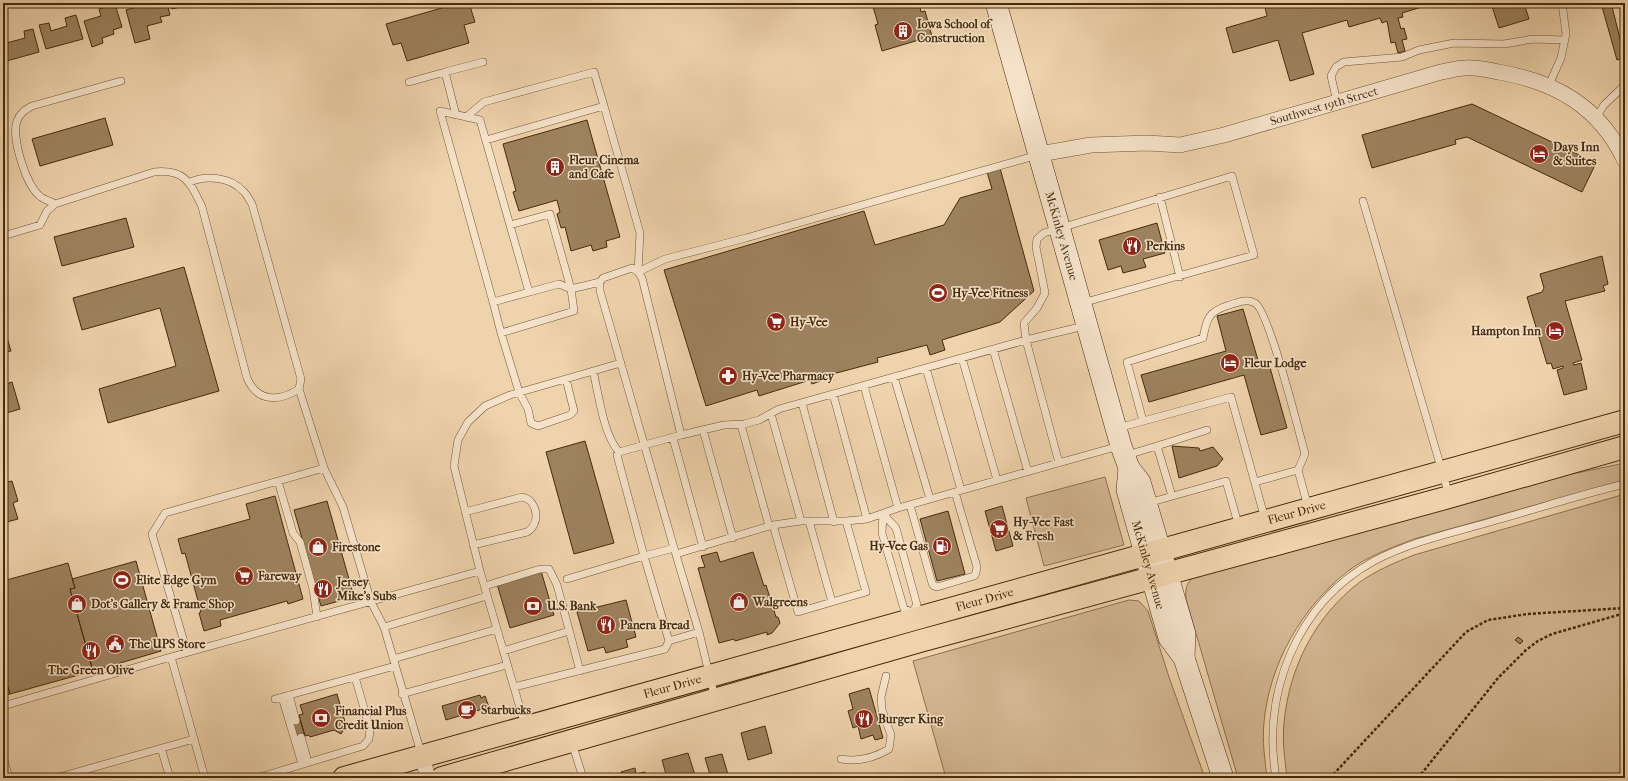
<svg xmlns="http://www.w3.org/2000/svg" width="1628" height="781" font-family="'IM FELL French Canon',serif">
  <rect width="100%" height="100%" fill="#efd3ac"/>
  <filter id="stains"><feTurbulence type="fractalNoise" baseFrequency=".005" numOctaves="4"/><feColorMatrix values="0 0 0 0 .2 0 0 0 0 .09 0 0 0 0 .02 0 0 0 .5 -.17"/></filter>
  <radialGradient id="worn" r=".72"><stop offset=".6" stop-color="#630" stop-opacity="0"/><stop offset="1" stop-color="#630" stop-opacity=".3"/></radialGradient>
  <path fill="#d2b691" stroke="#8c704e" d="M1625 463V480L1414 539C1391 548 1368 556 1348 571 1302 607 1269 664 1264 723 1262 741 1265 760 1267 778H1238L1186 599C1185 587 1187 581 1198 574L1325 542 1533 482Z
    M1105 477 1124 545 1044 566 1026 498Z
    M1625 494V778H1287C1285 760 1282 742 1284 723 1289 668 1315 616 1360 582 1375 571 1396 562 1414 555Z
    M1129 600 1139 601 1148 611 1169 677 1205 778H946L913 661Z"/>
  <path fill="#9d825f" stroke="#452b0b" d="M150 3H167L170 15 160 17 162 22 147 26 150 39 135 43 126 10Z
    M171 3H196L172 9Z
    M459 3H469L475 22 464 25 469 43 407 61 401 43 393 45 386 24Z
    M872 3H919L921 12 925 11 932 36 882 51 875 25 878 24Z
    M1264 3H1435L1402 13 1403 17 1398 18 1401 29 1404 28 1407 39 1402 40 1405 51 1398 53 1395 42 1391 43 1387 21 1382 23 1380 18 1349 27 1347 20 1302 33 1314 74 1290 81 1278 40 1233 53 1226 28 1267 16Z
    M1491 3H1524L1529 19 1499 28Z
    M1601 3H1611L1625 58 1617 60Z
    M115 4 122 27 113 30 114 34 102 38 103 43 92 47 84 21 101 16 99 9Z
    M76 15 83 39 46 49 39 25 49 23 51 31 67 26 65 18Z
    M33 29 39 52 3 62V44L25 38 24 31Z
    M1472 104 1596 163 1582 192 1467 137 1455 140 1456 144 1372 168 1362 135Z
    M105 118 113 145 40 166 32 139Z
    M587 120 620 237 606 241 607 247 593 251 591 245 571 251 565 227 561 228 557 214 560 212 557 200 519 211 513 192 516 191 503 144Z
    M1000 168 1034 291 1000 322 942 340 945 350 930 355 927 345 877 358 878 362 825 376 826 379 812 384 810 380 759 396 757 390 706 406 664 270 864 211 875 245 944 225 960 198 992 189 987 172Z
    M126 218 134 247 62 266 54 237Z
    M1157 223 1165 253 1143 259 1146 267 1123 273 1121 266 1108 270 1099 240Z
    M1602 256 1608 284 1603 286 1605 291 1565 301 1582 360 1573 363 1574 365 1581 363 1587 389 1564 395 1557 370 1563 368V366L1553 369 1551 363 1547 364 1527 297 1542 292 1544 288 1540 274Z
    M184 267 219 391 108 423 99 389 176 366 160 308 82 330 73 298Z
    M1243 309 1260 367 1269 364 1287 428 1261 435 1244 375 1149 402 1141 375 1226 351 1217 316Z
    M3 324 11 351 3 353Z
    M12 382 20 409 3 414V385Z
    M585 441 614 543 574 554 546 452Z
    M1172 446 1199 448 1200 451 1213 447 1223 459 1217 466 1179 478Z
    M12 481 18 501 13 503 18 519 3 523V483Z
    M275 496 303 599 288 604 287 601 220 620 221 626 204 631 199 613 201 612 185 553 182 554 178 539 250 519 246 504Z
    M327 501 354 597 321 606 294 510Z
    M1002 506 1013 546 996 551 985 511Z
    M948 511 965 574 937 581 920 519Z
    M717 552 720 562 753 552 764 586 766 585 776 617H778L780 623 772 633 767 635V632L735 641 734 639 719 643 698 568 705 567 701 556Z
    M136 561 161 651 93 671 70 589 75 588 72 579Z
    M68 563 75 588 70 589 93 671 10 694 3 670V581Z
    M541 571 554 615 510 628 497 584Z
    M626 600 636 637 626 640 628 647 606 653 604 647 588 651 577 612Z
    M1518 637 1523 641 1520 644 1515 640Z
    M3 670 10 694 3 696Z
    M869 688 883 738 875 740 873 735 861 739 858 726 853 728 848 711 853 709 849 694Z
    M337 694 345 722 347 724 341 734 334 730 310 737 309 735 305 736 299 715 303 714 300 705Z
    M480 695 481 698 485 696 489 707 446 720 442 706Z
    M300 720 305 736 295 739 290 723Z
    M765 726 772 753 748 760 741 733Z
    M688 753 696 778H689L687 773 679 776 680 778H667L662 760Z
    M722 754 729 778H711L705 758Z
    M635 768 636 774 645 772 647 778H617V776L622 775 621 772Z
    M611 773 613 778H593Z"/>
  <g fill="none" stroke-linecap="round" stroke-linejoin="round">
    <g stroke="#705533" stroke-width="8">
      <path id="service" d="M445 72 483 62
        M409 82 445 72 456 115
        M1548 87 1561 58 1566 34 1562 3
        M1337 102 1331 76 1336 67 1344 62 1402 57 1419 50 1454 43 1504 44 1533 39 1565 40
        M466 117 484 102 594 72 604 106
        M1596 118 1604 105 1625 85
        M486 140 604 106 640 233 638 272 665 259 746 238 1038 155
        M1160 197 1180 277
        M1363 201 1449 495
        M55 204C50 201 45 200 41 197 26 187 11 137 17 121 20 113 25 110 32 106L121 81
        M510 225 550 214 571 289 574 311 501 333 493 302 559 284 571 289 600 282
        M3 236 40 225 47 211 55 204 154 172C185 169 190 182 202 207L247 378C257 402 279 402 299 389L301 379 252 204C249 200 247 194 243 191 230 177 207 175 190 182
        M493 302 440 111 480 120 529 292
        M501 333 519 392 528 409 531 423 538 426 570 415 574 411 566 379
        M993 349 1028 472
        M962 358 997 480
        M926 368 961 490
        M593 371C599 395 603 434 619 452
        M894 377 930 499
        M864 386 898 508
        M299 389 324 468 343 507 371 602 384 627 421 753
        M833 394 867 519
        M802 403 834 522
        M771 414 801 521
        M1143 421 1127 362 1203 338C1207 318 1208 312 1229 305 1237 303 1246 298 1255 303 1269 311 1299 432 1305 454L1298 470 1308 507
        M741 425 769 526
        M1118 428 1231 397 1265 519
        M703 430 733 538
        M681 435 724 425 744 424 759 420 779 409 1026 340 1024 323 1037 308 1045 293 1036 247 1037 239 1044 233 1232 176 1254 255 1082 303
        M673 438 703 547
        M1127 455 1157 446
        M1059 463 1026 340 1084 326
        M278 481 293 533 300 542 313 589 317 617
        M1255 482 1298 470
        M1172 496 1157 446 1207 430
        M1148 503 1226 481 1239 527
        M910 505 932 583 934 586 937 587 974 576 976 573 977 567 955 492
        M465 512 522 497C538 500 541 524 527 532L473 545
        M883 514 896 528 917 605 912 612 904 609 882 533Z
        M809 521 832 602
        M773 525 798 612 866 592 846 521
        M676 554 773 525 801 521H846L867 519 898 508 1119 446
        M480 571 454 466 458 440 468 422 485 406 510 395 621 363
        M567 579 644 556 617 455 619 452 681 435 642 278 638 272 632 268 603 278 600 282V291L674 548
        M485 586 540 569H549L557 585 580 671
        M384 627 487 596
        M669 641 644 556 674 548 699 632
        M503 651 569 631
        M187 652 152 534 165 513 324 468
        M393 659 497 629
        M514 687 665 649 669 641 699 632 715 698
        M402 694 507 665
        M289 695 296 721
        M282 697 302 764
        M275 699 355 677
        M3 706 171 657
        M301 737 308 762
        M572 743 583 778
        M161 748 170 778
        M3 757 9 778
        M841 759C858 762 874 758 889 749L891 735 882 710 881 697 886 676
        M56 778 194 739
        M205 778 171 657 480 571 525 725
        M257 778 363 746 369 739 370 729 355 677 395 666
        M1276 778C1262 693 1296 604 1374 561 1412 541 1456 532 1497 520 1540 508 1582 494 1625 484"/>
    </g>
    <g stroke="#705533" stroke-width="16">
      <g id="minor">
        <path id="s1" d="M1040 154 1091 145 1147 143 1180 145 1224 135 1441 72C1449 71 1457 68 1465 68 1476 67 1488 70 1499 72 1556 82 1600 107 1625 161"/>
        <path d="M422 756 428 778"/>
      </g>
    </g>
    <g stroke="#452b0b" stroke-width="22">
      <g id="secondary">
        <path id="s2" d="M996 3 1121 446 1129 468 1140 482 1185 634 1184 658"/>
        <path id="s3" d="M1129 468 1127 490 1169 638 1184 658 1223 778"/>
      </g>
    </g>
    <g stroke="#452b0b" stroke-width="24">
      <g id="primary">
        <path id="s4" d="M344 778 1625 421"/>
        <path d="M442 778 920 641 1449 497 1625 447"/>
      </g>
    </g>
    <path stroke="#452b0b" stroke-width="2.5" stroke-dasharray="3 2" stroke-linecap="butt" d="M1330 778 1466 632 1488 620 1527 614 1625 608
      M1418 778 1498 678 1526 650 1538 641 1552 634 1625 613"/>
    <use href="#service" stroke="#f5e2c9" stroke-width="7"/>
    <use href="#minor" stroke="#f5e2c9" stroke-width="15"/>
    <use href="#secondary" stroke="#f5e2c9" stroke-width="21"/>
    <use href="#primary" stroke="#efd3ac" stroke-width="22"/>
  </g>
  <defs>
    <g id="building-disc" transform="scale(1)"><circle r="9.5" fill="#8f2418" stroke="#f5e2c9"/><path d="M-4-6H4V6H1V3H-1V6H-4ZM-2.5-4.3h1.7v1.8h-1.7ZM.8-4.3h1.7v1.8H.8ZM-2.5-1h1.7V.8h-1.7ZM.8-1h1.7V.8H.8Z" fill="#fff"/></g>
    <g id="hotel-disc" transform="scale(1)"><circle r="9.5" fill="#8f2418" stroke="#f5e2c9"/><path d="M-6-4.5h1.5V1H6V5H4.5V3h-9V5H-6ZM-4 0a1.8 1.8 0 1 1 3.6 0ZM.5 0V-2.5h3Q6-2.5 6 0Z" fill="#fff"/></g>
    <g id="restaurant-disc" transform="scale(1)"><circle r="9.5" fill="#8f2418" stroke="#f5e2c9"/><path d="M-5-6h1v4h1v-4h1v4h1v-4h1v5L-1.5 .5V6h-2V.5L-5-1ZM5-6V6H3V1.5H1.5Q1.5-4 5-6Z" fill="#fff"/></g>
    <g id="stadium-disc" transform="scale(1)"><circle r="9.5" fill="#8f2418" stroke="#f5e2c9"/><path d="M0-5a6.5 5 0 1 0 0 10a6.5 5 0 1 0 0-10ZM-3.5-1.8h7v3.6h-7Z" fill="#fff"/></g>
    <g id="supermarket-disc" transform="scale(1)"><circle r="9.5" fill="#8f2418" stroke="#f5e2c9"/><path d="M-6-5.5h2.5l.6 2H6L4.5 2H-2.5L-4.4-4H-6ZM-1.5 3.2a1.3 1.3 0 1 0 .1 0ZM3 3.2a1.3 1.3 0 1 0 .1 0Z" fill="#fff"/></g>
    <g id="pharmacy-disc" transform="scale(1)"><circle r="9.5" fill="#8f2418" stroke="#f5e2c9"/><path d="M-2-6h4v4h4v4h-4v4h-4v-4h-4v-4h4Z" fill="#fff"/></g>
    <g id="fuel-disc" transform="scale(1)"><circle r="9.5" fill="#8f2418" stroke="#f5e2c9"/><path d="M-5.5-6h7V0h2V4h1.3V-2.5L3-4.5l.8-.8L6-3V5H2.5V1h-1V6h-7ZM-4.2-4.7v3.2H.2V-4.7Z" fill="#fff"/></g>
    <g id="shop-disc" transform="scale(1)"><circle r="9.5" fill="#8f2418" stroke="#f5e2c9"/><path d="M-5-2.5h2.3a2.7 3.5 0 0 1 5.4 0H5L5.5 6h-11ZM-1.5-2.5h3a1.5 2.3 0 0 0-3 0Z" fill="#fff"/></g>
    <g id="bank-disc" transform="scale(1)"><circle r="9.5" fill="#8f2418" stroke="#f5e2c9"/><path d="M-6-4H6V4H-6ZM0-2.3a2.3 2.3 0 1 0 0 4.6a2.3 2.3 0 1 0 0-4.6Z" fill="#fff"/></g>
    <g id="civic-disc" transform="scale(1)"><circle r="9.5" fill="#8f2418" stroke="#f5e2c9"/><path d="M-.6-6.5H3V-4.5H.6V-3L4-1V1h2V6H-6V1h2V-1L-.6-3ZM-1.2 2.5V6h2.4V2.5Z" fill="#fff"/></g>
    <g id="cafe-disc" transform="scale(1)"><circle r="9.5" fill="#8f2418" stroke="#f5e2c9"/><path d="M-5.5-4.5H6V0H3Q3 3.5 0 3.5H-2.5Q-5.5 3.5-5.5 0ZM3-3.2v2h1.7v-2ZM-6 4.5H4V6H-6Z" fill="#fff"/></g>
  </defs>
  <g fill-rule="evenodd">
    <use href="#building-disc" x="903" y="31"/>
    <use href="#hotel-disc" x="1539" y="154"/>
    <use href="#building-disc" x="555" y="167"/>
    <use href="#restaurant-disc" x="1132" y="246"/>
    <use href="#stadium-disc" x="938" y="293"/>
    <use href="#supermarket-disc" x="776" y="322"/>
    <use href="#hotel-disc" x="1555" y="331"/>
    <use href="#hotel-disc" x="1230" y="363"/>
    <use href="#pharmacy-disc" x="728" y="376"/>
    <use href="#supermarket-disc" x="999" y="529"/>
    <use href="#fuel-disc" x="942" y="546"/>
    <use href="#shop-disc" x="318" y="547"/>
    <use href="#supermarket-disc" x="244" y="576"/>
    <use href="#stadium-disc" x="122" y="580"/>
    <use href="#restaurant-disc" x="323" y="589"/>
    <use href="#shop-disc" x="739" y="602"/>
    <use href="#shop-disc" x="77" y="604"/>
    <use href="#bank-disc" x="533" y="606"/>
    <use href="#restaurant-disc" x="606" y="625"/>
    <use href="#civic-disc" x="115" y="644"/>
    <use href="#restaurant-disc" x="91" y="651"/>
    <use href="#cafe-disc" x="467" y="710"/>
    <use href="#bank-disc" x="321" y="718"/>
    <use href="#restaurant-disc" x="864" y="719"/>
  </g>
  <g text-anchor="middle" stroke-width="3" stroke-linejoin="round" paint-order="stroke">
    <g font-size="12" font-weight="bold" fill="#452b0b" stroke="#f5e2c9" text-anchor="start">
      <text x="917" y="28">Iowa School of<tspan x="917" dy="14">Construction</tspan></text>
      <text x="1553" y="151">Days Inn<tspan x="1553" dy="14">&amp; Suites</tspan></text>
      <text x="569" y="164">Fleur Cinema<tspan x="569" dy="14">and Cafe</tspan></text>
      <text x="1146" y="250">Perkins</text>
      <text x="952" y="297">Hy-Vee Fitness</text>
      <text x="790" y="326">Hy-Vee</text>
      <text x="1541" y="335" text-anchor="end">Hampton Inn</text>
      <text x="1244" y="367">Fleur Lodge</text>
      <text x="742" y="380">Hy-Vee Pharmacy</text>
      <text x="1013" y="526">Hy-Vee Fast<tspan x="1013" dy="14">&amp; Fresh</tspan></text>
      <text x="928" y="550" text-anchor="end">Hy-Vee Gas</text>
      <text x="332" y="551">Firestone</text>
      <text x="258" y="580">Fareway</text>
      <text x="136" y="584">Elite Edge Gym</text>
      <text x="337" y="586">Jersey<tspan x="337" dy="14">Mike's Subs</tspan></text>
      <text x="753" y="606">Walgreens</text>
      <text x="91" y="608">Dot's Gallery &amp; Frame Shop</text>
      <text x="547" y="610">U.S. Bank</text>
      <text x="620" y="629">Panera Bread</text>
      <text x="129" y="648">The UPS Store</text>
      <text x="91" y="674" text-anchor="middle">The Green Olive</text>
      <text x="481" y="714">Starbucks</text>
      <text x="335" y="715">Financial Plus<tspan x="335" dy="14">Credit Union</tspan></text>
      <text x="878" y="723">Burger King</text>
    </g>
    <g font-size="12" fill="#452b0b" stroke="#f5e2c9">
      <text dy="4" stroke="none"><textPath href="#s1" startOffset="290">Southwest 19th Street</textPath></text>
      <text dy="4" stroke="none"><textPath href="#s2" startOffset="242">McKinley Avenue</textPath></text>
      <text dy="4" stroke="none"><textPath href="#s4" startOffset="989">Fleur Drive</textPath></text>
      <text dy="4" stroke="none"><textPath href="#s3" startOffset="100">McKinley Avenue</textPath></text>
      <text dy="4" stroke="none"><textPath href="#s4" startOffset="665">Fleur Drive</textPath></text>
      <text dy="4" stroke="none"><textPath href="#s4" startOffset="341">Fleur Drive</textPath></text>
    </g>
  </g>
  <rect width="1628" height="781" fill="none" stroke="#efd3ac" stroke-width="16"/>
  <rect x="4" y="4" width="1620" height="773" fill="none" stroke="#452b0b" stroke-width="2"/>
  <rect x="8" y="8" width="1612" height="765" fill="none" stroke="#452b0b"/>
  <rect width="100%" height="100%" filter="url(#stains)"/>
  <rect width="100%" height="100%" fill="url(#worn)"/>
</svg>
